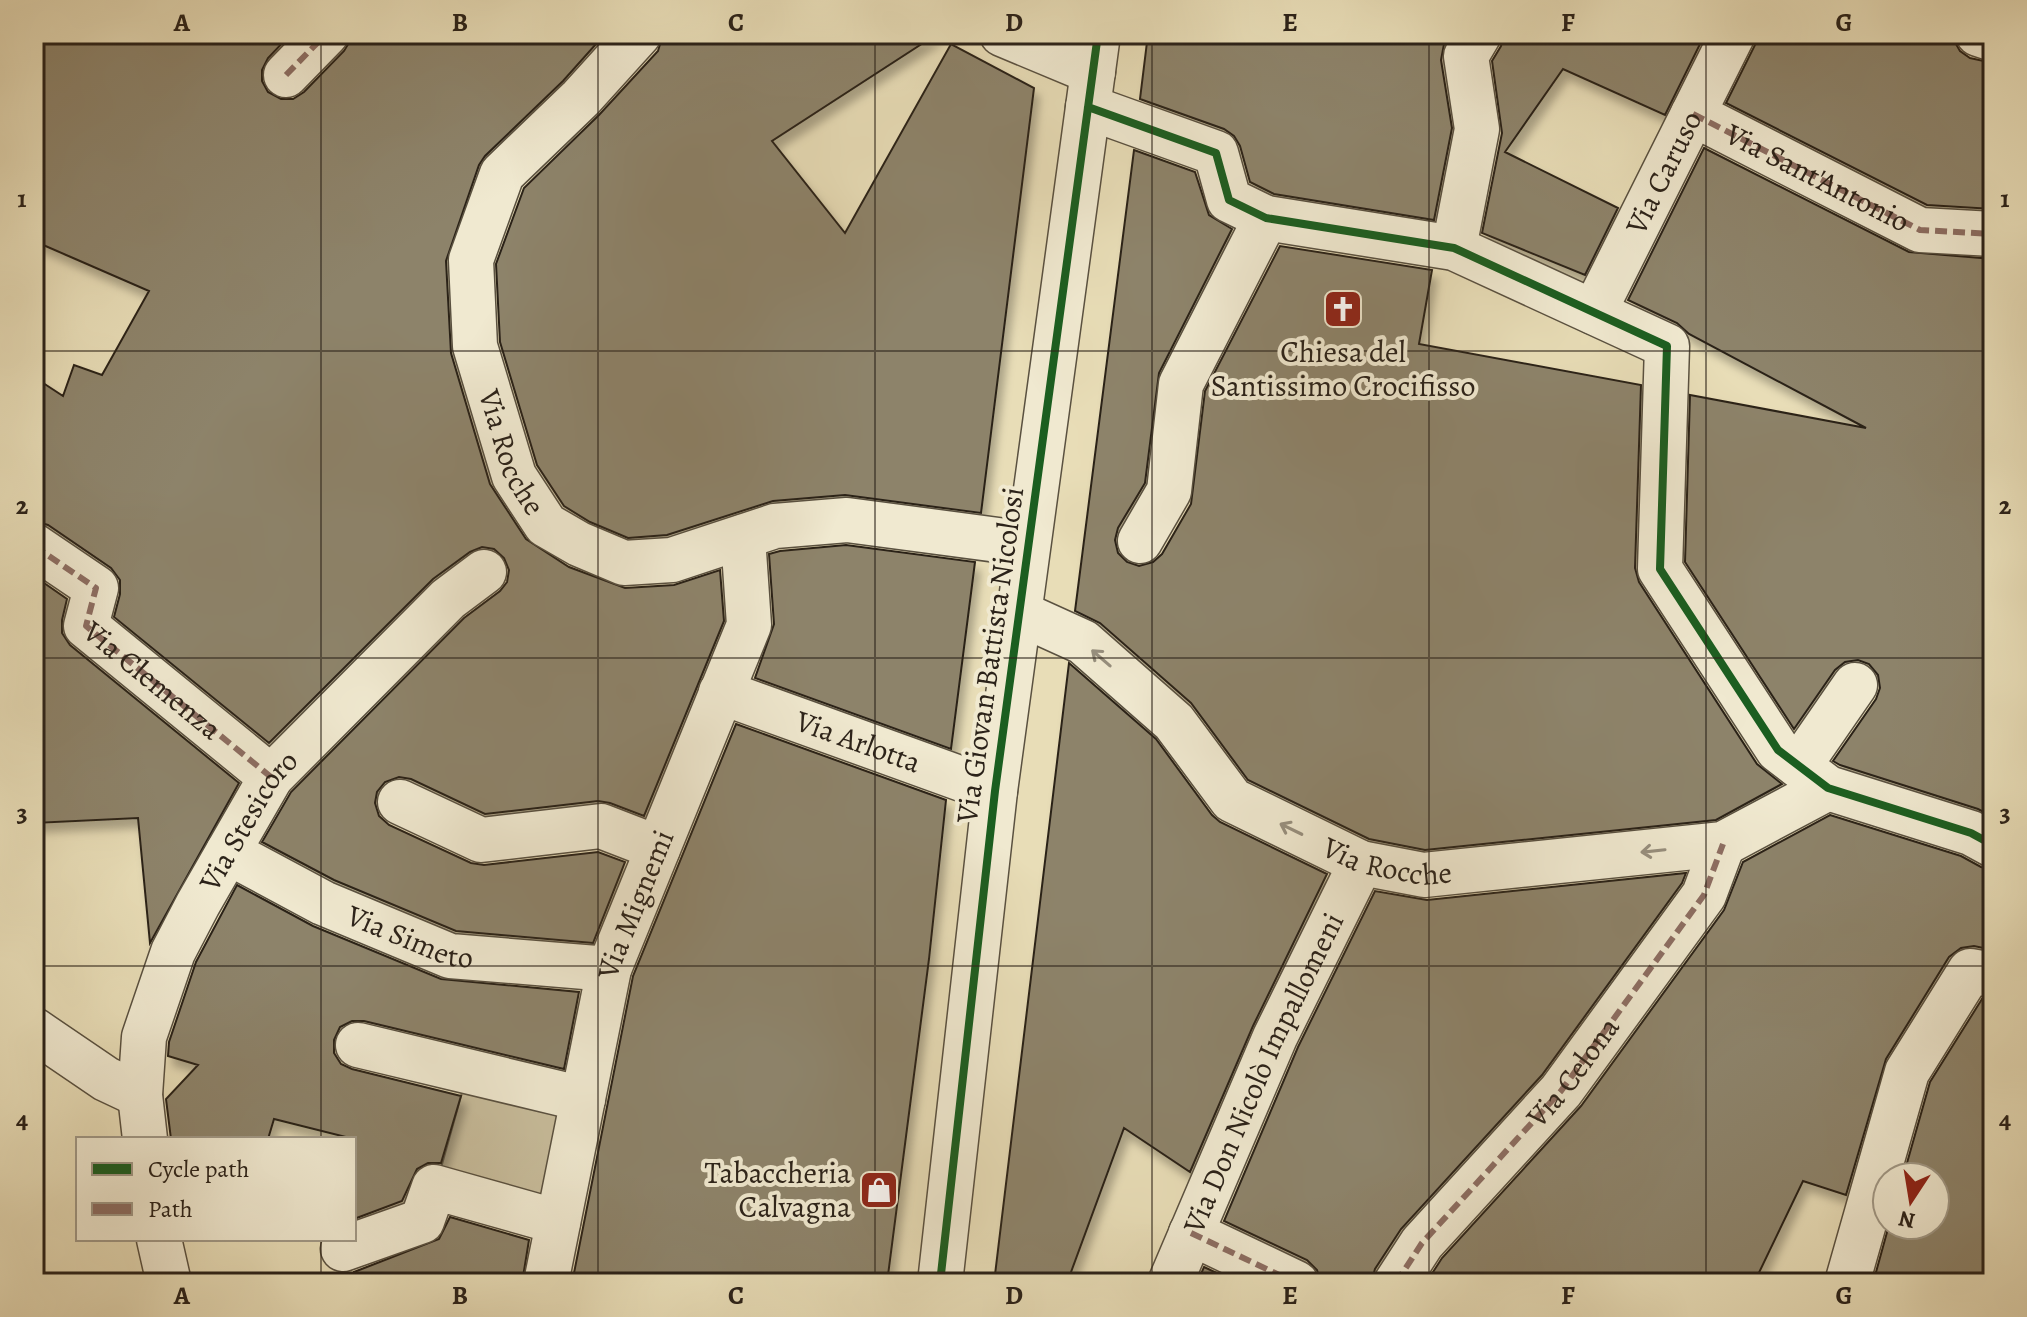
<svg xmlns="http://www.w3.org/2000/svg" width="2027" height="1317" font-family="Alegreya,serif">
  <defs>
    <filter id="shadow"><feDropShadow dx="5" dy="9" stdDeviation="4" flood-color="#0004"/></filter>
  </defs>
  <rect width="100%" height="100%" fill="#e8ddb7"/>
  <filter id="stains"><feTurbulence type="fractalNoise" baseFrequency=".0025" numOctaves="4"/><feColorMatrix values="0 0 0 0 .2 0 0 0 0 .09 0 0 0 0 .02 0 0 0 .5 -.17"/></filter>
  <radialGradient id="worn" r=".72"><stop offset=".6" stop-color="#630" stop-opacity="0"/><stop offset="1" stop-color="#630" stop-opacity=".3"/></radialGradient>
  <path fill="#c8bd9c" stroke="#7a705a" stroke-width="2" d="M463 1089 564 1111 544 1203 439 1175Z"/>
  <path fill="#8d836b" stroke="#2b2219" stroke-width="2" filter="url(#shadow)" d="M34 34H291L268 58 262 70V81L268 92 281 99H293L304 92 344 51 350 41V34H605L563 81 485 156 479 165 446 261 451 353 490 484 526 539 569 567 625 588 674 585 720 570 724 621 644 816 610 803 598 801 485 814 411 779 399 777 385 782 377 792 375 803 379 816 389 825 471 863 484 865 598 852 625 862 593 943 456 931 334 880 262 842 291 792 464 618 500 591 507 582 509 570 504 558 494 549 482 547 470 552 433 579 269 743 114 617 120 594V580L111 568 48 525 34 521V377L63 396 74 365 102 375 149 291 34 241Z
    M663 34H937L772 141 845 233 951 44 1034 88 981 513 845 495 773 501 667 535 628 538 590 522 564 506 537 465 500 342 496 264 524 188 599 115 658 51Z
    M1148 34H1450L1444 44 1441 60 1452 128 1434 220 1274 194 1250 182 1240 146 1234 136 1224 129 1140 99Z
    M1504 34H1705L1665 115 1563 69 1505 152 1618 208 1585 275 1482 233 1502 133 1492 61 1501 46Z
    M1758 34H1924L1956 44 1960 51 1970 58 1993 63V209L1927 205 1726 103 1755 45Z
    M1704 148 1909 252 1993 259V817L1978 809 1840 765 1833 761 1876 699 1880 688 1878 675 1869 664 1858 660 1845 662 1835 670 1794 729 1685 562 1690 395 1866 428 1689 334 1677 323 1628 300Z
    M1134 150 1195 172 1209 215 1232 229 1159 373 1145 483 1118 528 1115 540 1118 553 1127 562 1139 566 1153 562 1162 554 1191 504 1205 391 1280 246 1432 270 1419 344 1641 385 1635 568 1639 582 1757 764 1782 784 1716 820 1425 850 1369 839 1248 780 1191 703 1100 623 1075 611Z
    M846 545 975 562 951 749 755 678 774 624 769 554 780 551Z
    M34 576 67 599 62 620V633L70 645 239 783 150 943 138 818 34 823Z
    M1069 663 1156 739 1212 815 1220 822 1327 874 1253 1026 1190 1172 1124 1128 1067 1283H994Z
    M736 724 946 800 929 959 887 1283H572L633 976Z
    M1830 815 1961 856 1981 867 1993 870V950L1974 946 1961 948 1949 957 1886 1059 1846 1195 1803 1181 1754 1283H1426L1442 1258 1581 1106 1724 910 1743 862Z
    M1686 873 1682 883 1542 1075 1401 1229 1375 1269 1371 1283H1321L1317 1270 1307 1260 1224 1221 1298 1047 1375 891 1427 900Z
    M237 885 313 926 441 979 579 992 564 1069 364 1021H352L340 1027 334 1040V1053L341 1064 352 1069 461 1096 441 1163H428L417 1169 402 1201 354 1219V1139L274 1119 268 1139H171L166 1099 198 1065 168 1056 169 1042 196 962Z
    M1982 999H1993V1283H1873L1889 1225H1935V1177H1903L1930 1082Z
    M450 1217 529 1240 522 1283H354V1272L439 1239Z
    M1204 1267 1238 1283H1197Z"/>
  <g fill="none" stroke-linecap="round" stroke-linejoin="round">
    <g stroke="#5a5140" stroke-width="47">
      <g id="minor">
        <path id="s1" d="M639 34 581 98 502 174 471 260 475 346 514 476 546 525 579 544 624 563 672 560 775 526 847 520 1028 544"/>
        <path d="M1002 34 1093 72"/>
        <path d="M1978 34 1993 39"/>
        <path d="M286 75 326 34"/>
        <path d="M1088 107 1216 153 1229 200 1266 218 1454 248 1667 346 1660 569 1778 750 1828 788 1971 833 1993 845"/>
        <path id="s2" d="M1693 114 1920 230 1993 234"/>
        <path d="M1454 248 1477 129 1466 56 1479 34"/>
        <path id="s3" d="M1594 312 1733 34"/>
        <path d="M1140 541 1169 491 1181 384 1266 218"/>
        <path d="M34 546 96 588 86 626 271 777"/>
        <path id="s4" d="M1019 613 1083 642 1174 722 1232 800 1361 863 1424 875 1723 844 1828 788"/>
        <path id="s5" d="M721 692 995 791"/>
        <path d="M1799 766 1855 685"/>
        <path d="M400 802 481 840 601 826 658 848"/>
        <path id="s6" d="M228 852 323 903 450 956 609 969"/>
        <path d="M34 1030 106 1079 140 1095"/>
        <path d="M358 1045 583 1099"/>
        <path id="s7" d="M145 1139 140 1095 144 1037 173 952 198 904 271 777 448 599 484 572"/>
        <path d="M1191 1233 1296 1283"/>
        <path d="M159 1239 169 1283"/>
        <path d="M343 1249 422 1221 434 1187 558 1222"/>
        <path id="s8" d="M546 1283 609 969 749 625 743 537"/>
        <path d="M940 1283 995 791 1098 34"/>
        <path id="s9" d="M1170 1283 1275 1037 1361 863"/>
        <path id="s10" d="M1396 1283 1422 1243 1561 1091 1704 895 1723 844"/>
        <path d="M1847 1283 1907 1072 1970 971 1993 975"/>
      </g>
    </g>
    <use href="#minor" stroke="#f0e9d0" stroke-width="44"/>
    <g stroke="#8d6e63" stroke-width="6" stroke-dasharray="12 6" stroke-linecap="butt">
      <path d="M286 75 326 34"/>
      <path d="M1693 114 1920 230 1993 234"/>
      <path id="s11" d="M34 546 96 588 86 626 271 777"/>
      <path d="M1191 1233 1296 1283"/>
      <path d="M1396 1283 1422 1243 1561 1091 1704 895 1723 844"/>
    </g>
    <g stroke="#f0e9d0" stroke-width="13">
      <path id="cycleway" d="M1088 107 1216 153 1229 200 1266 218 1454 248 1667 346 1660 569 1778 750 1828 788 1971 833 1993 845
        M940 1283 995 791 1098 34"/>
    </g>
    <use href="#cycleway" stroke="#1b5e20" stroke-width="8"/>
  </g>
  <defs><path id="oneway-shaft" d="M-6 0H5M1.5-3L5.5 0L1.5 3" fill="none" stroke-width="1.6" stroke-linecap="round" stroke-linejoin="round" transform="scale(2)"/></defs>
  <g stroke="#978f7e">
    <use href="#oneway-shaft" transform="translate(1101 658) rotate(-139)"/>
    <use href="#oneway-shaft" transform="translate(1291 829) rotate(-154)"/>
    <use href="#oneway-shaft" transform="translate(1653 851) rotate(174)"/>
  </g>
  <path fill="none" stroke="#2b2219" stroke-width="2" stroke-opacity="0.55" d="M321 34V1139M598 34V1283M875 34V1283M1152 34V1283M1429 34V1283M1706 34V1283M34 351H1993M34 658H1993M34 966H1993M321 1239V1283"/>
  <defs>
    <g id="church-square" transform="scale(2)"><rect x="-9" y="-9" width="18" height="18" rx="4" fill="#8f2418" stroke="#f0e9d0"/><path d="M-1.2-6h2.4v3.5h3.3v2.4h-3.3V6h-2.4V-.1h-3.3v-2.4h3.3Z" fill="#fff"/></g>
    <g id="shop-square" transform="scale(2)"><rect x="-9" y="-9" width="18" height="18" rx="4" fill="#8f2418" stroke="#f0e9d0"/><path d="M-5-2.5h2.3a2.7 3.5 0 0 1 5.4 0H5L5.5 6h-11ZM-1.5-2.5h3a1.5 2.3 0 0 0-3 0Z" fill="#fff"/></g>
  </defs>
  <g fill-rule="evenodd">
    <use href="#church-square" x="1343" y="309"/>
    <use href="#shop-square" x="879" y="1190"/>
  </g>
  <g text-anchor="middle" stroke-width="8" stroke-linejoin="round" paint-order="stroke">
    <g font-size="30" fill="#2b2219" stroke="#f0e9d0">
      <text dy="10" stroke="none"><textPath href="#s3" startOffset="156">Via Caruso</textPath></text>
      <text dy="10" stroke="none"><textPath href="#s2" startOffset="140">Via Sant'Antonio</textPath></text>
      <text dy="10" stroke="none"><textPath href="#s1" startOffset="486">Via Rocche</textPath></text>
      <text transform="translate(990 655) rotate(-82)" y="10">Via Giovan Battista Nicolosi</text>
      <text dy="10" stroke="none"><textPath href="#s11" startOffset="200">Via Clemenza</textPath></text>
      <text dy="10" stroke="none"><textPath href="#s5" startOffset="146">Via Arlotta</textPath></text>
      <text dy="10" stroke="none"><textPath href="#s7" startOffset="344">Via Stesicoro</textPath></text>
      <text dy="10" stroke="none"><textPath href="#s4" startOffset="458">Via Rocche</textPath></text>
      <text dy="10" stroke="none"><textPath href="#s8" startOffset="390">Via Mignemi</textPath></text>
      <text dy="10" stroke="none"><textPath href="#s6" startOffset="202">Via Simeto</textPath></text>
      <text dy="10" stroke="none"><textPath href="#s10" startOffset="276">Via Celona</textPath></text>
      <text dy="10" stroke="none"><textPath href="#s9" startOffset="230">Via Don Nicolò Impallomeni</textPath></text>
    </g>
    <g font-size="30" fill="#2b2219" stroke="#f0e9d0">
      <text x="1343" y="362">Chiesa del<tspan x="1343" dy="34">Santissimo Crocifisso</tspan></text>
      <text x="851" y="1183" text-anchor="end">Tabaccheria<tspan x="851" dy="34">Calvagna</tspan></text>
    </g>
  </g>
  <rect width="2027" height="1317" fill="none" stroke="#e8ddb7" stroke-width="88"/>
  <rect x="76" y="1137" width="280" height="104" fill="#f0e9d0" stroke="#a19987" stroke-width="2"/>
  <rect x="92" y="1163" width="40" height="12" fill="#1b5e20" stroke="#a19987" stroke-width="2"/>
  <text x="148" y="1177" font-size="24" fill="#2b2219">Cycle path</text>
  <rect x="92" y="1203" width="40" height="12" fill="#8d6e63" stroke="#a19987" stroke-width="2"/>
  <text x="148" y="1217" font-size="24" fill="#2b2219">Path</text>
  <g transform="translate(1911 1201) rotate(192)"><circle r="38" fill="#f0e9d0" stroke="#a19987" stroke-width="2"/>
  <path d="M0-6L14 30L0 20L-14 30Z" fill="#8f2418"/>
  <text y="-12" font-size="22" font-weight="bold" text-anchor="middle" fill="#2b2219">N</text>
  </g>
  <rect x="44" y="44" width="1939" height="1229" fill="none" stroke="#2b2219" stroke-width="3"/>
  <g font-size="26" text-anchor="middle" font-weight="bold" fill="#2b2219">
    <text x="182" y="31">A</text>
    <text x="460" y="31">B</text>
    <text x="736" y="31">C</text>
    <text x="1014" y="31">D</text>
    <text x="1290" y="31">E</text>
    <text x="1568" y="31">F</text>
    <text x="1844" y="31">G</text>
    <text x="22" y="207">1</text>
    <text x="2005" y="207">1</text>
    <text x="22" y="514">2</text>
    <text x="2005" y="514">2</text>
    <text x="22" y="821">3</text>
    <text x="2005" y="821">3</text>
    <text x="22" y="1128">4</text>
    <text x="2005" y="1128">4</text>
    <text x="182" y="1304">A</text>
    <text x="460" y="1304">B</text>
    <text x="736" y="1304">C</text>
    <text x="1014" y="1304">D</text>
    <text x="1290" y="1304">E</text>
    <text x="1568" y="1304">F</text>
    <text x="1844" y="1304">G</text>
  </g>
  <rect width="100%" height="100%" filter="url(#stains)"/>
  <rect width="100%" height="100%" fill="url(#worn)"/>
</svg>
